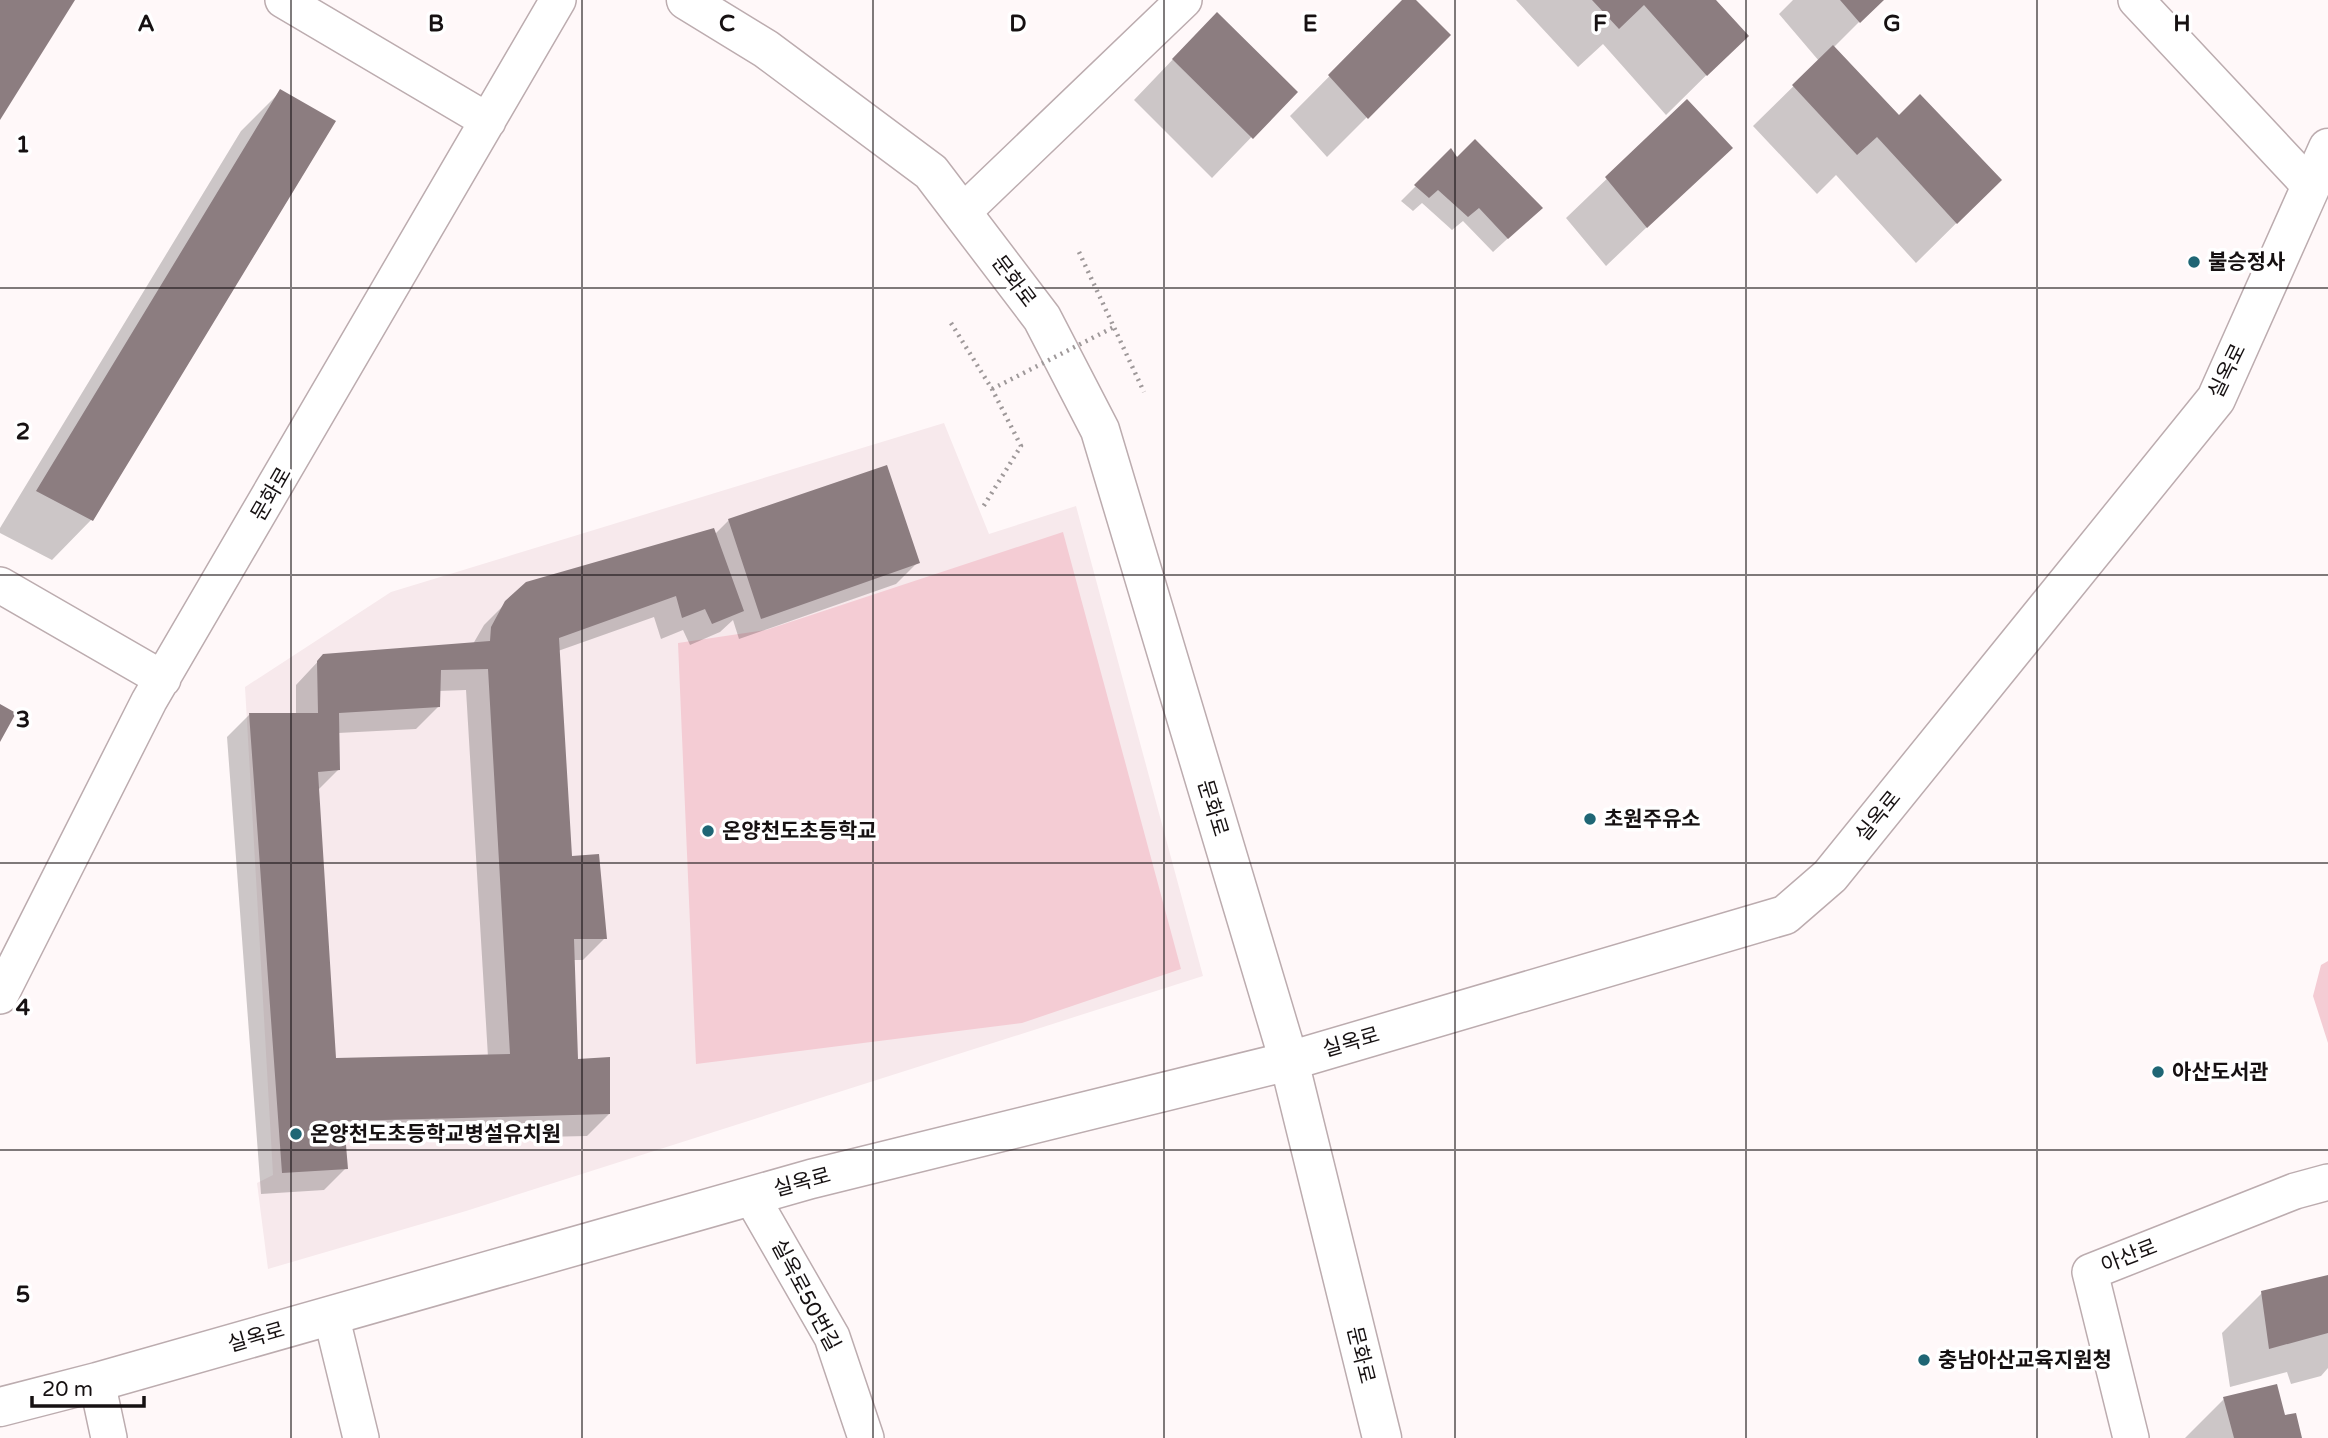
<svg xmlns="http://www.w3.org/2000/svg" width="2328" height="1438" font-family="'Varela Round','Noto Sans KR',sans-serif">
  <rect width="100%" height="100%" fill="#fff8f9"/>
  <path fill="#f7e9ec" d="M944 423 989 534 1076 506 1203 976 466 1211 268 1269 257 1183 273 1175 245 687 391 592Z"/>
  <path fill="#f4ccd4" d="M1063 532 1181 969 1022 1023 696 1064 678 643 766 630Z
    M2328 961V1043L2313 996 2321 965Z"/>
  <path fill="#0003" fill-rule="evenodd" d="M1405 0H1414L1449 35 1327 157 1290 116Z
    M1516 0H1713L1746 36 1666 115 1603 44 1578 67Z
    M1793 0H1881L1833 48 1899 118 2000 180 1916 263 1836 175 1817 194 1753 126 1819 61 1779 14Z
    M1178 54 1295 92 1212 178 1134 100Z
    M281 91 334 121 91 520 52 560 0 533V528L241 131Z
    M1687 102 1730 148 1606 266 1566 218Z
    M1451 151 1456 160 1541 208 1493 252 1463 221 1452 230 1422 203 1413 211 1401 201Z
    M729 520 918 562 896 584 739 639 733 620 720 632 690 645 683 630 661 639 654 617 558 651 570 858 605 938 583 960H573L576 1061 609 1114 587 1136 344 1141 346 1168 324 1190 261 1194 227 737 249 715H296V685L324 655 473 644 484 625 507 602 714 535ZM466 690 488 1057 335 1060 318 790 338 770V733L416 729 438 707V691Z
    M2328 1277V1368L2321 1376 2291 1384 2287 1372 2230 1387 2222 1333 2262 1293Z
    M2224 1399 2284 1417 2300 1438H2185Z"/>
  <path fill="#8c7d80" fill-rule="evenodd" d="M0 0H75L0 120Z
    M1402 0H1416L1451 35 1368 119 1328 75Z
    M1592 0H1716L1749 36 1707 76 1644 5 1619 29Z
    M1840 0H1884L1860 23Z
    M1217 12 1298 92 1253 139 1172 59Z
    M1833 45 1899 115 1920 94 2002 180 1957 224 1877 137 1857 155 1792 85Z
    M280 89 336 121 93 521 36 491Z
    M1687 99 1733 148 1647 228 1605 177Z
    M1475 139 1543 208 1508 239 1479 208 1468 217 1438 190 1429 198 1414 185 1451 148 1457 157Z
    M887 465 920 563 761 619 728 519Z
    M714 528 744 611 712 624 705 609 682 618 676 596 559 638 572 856 599 854 607 939H574L578 1059 610 1057V1114L344 1121 348 1169 282 1173 249 713H318L317 661 323 654 490 641 491 627 505 601 526 582ZM488 669 510 1054 336 1058 318 772 340 770 339 713 440 707 441 670Z
    M0 704 16 713 0 742Z
    M2328 1275V1333L2269 1349 2261 1291Z
    M2277 1384 2285 1415 2296 1413 2302 1438H2234L2223 1397Z"/>
  <g fill="none" stroke-linecap="round" stroke-linejoin="round">
    <g stroke="#bcacaf" stroke-width="38">
      <path id="street" d="M283 0 488 121
        M2136 0 2311 187
        M962 213 1184 0
        M0 585 163 679
        M0 996 149 701 558 0
        M751 1196 832 1337 866 1438
        M331 1315 361 1438
        M97 1382 109 1438
        M2131 1438 2090 1272 2295 1191 2328 1182"/>
    </g>
    <g stroke="#bcacaf" stroke-width="41">
      <path id="secondary" d="M686 0 766 49 931 172 1042 318 1100 430 1289 1061 1382 1438
        M0 1407 97 1382 811 1179 1289 1061 1785 915 1830 876 2216 399 2328 148"/>
    </g>
    <path stroke="#9f999a" stroke-width="4.5" stroke-dasharray="2 5" stroke-linecap="butt" d="M1079 252 1144 392
      M951 323 992 389 1021 446 983 507"/>
    <use href="#street" stroke="#fff" stroke-width="35"/>
    <use href="#secondary" stroke="#fff" stroke-width="38"/>
    <path stroke="#9f999a" stroke-width="4.5" stroke-dasharray="2 5" stroke-linecap="butt" d="M992 389 1114 327"/>
  </g>
  <path fill="none" stroke="#161112" stroke-width="2" stroke-opacity="0.55" d="M291 0V1438M582 0V1438M873 0V1438M1164 0V1438M1455 0V1438M1746 0V1438M2037 0V1438M0 288H2328M0 575H2328M0 863H2328M0 1150H2328"/>
  <g fill="#1f6675" stroke="#fff" stroke-width="2.5">
    <circle cx="2194" cy="262" r="7"/>
    <circle cx="1590" cy="819" r="7"/>
    <circle cx="708" cy="831" r="7"/>
    <circle cx="2158" cy="1072" r="7"/>
    <circle cx="296" cy="1134" r="7"/>
    <circle cx="1924" cy="1360" r="7"/>
  </g>
  <g text-anchor="middle" stroke-width="7" stroke-linejoin="round" paint-order="stroke">
    <g font-size="21" font-weight="bold" fill="#161112" stroke="#fff" text-anchor="start">
      <text x="2208" y="269">불승정사</text>
      <text x="1604" y="826">초원주유소</text>
      <text x="722" y="838">온양천도초등학교</text>
      <text x="2172" y="1079">아산도서관</text>
      <text x="310" y="1141">온양천도초등학교병설유치원</text>
      <text x="1938" y="1367">충남아산교육지원청</text>
    </g>
    <g font-size="21" fill="#161112" stroke="#fff">
      <text transform="translate(1014 281) rotate(53)" y="7">문화로</text>
      <text transform="translate(2227 371) rotate(-64)" y="7">실옥로</text>
      <text transform="translate(271 494) rotate(-60)" y="7">문화로</text>
      <text transform="translate(1213 808) rotate(73)" y="7">문화로</text>
      <text transform="translate(1878 816) rotate(-51)" y="7">실옥로</text>
      <text transform="translate(1351 1042) rotate(-16)" y="7">실옥로</text>
      <text transform="translate(802 1182) rotate(-15)" y="7">실옥로</text>
      <text transform="translate(2129 1256) rotate(-21)" y="7">아산로</text>
      <text transform="translate(806 1295) rotate(62)" y="7">실옥로50번길</text>
      <text transform="translate(256 1337) rotate(-16)" y="7">실옥로</text>
      <text transform="translate(1361 1355) rotate(76)" y="7">문화로</text>
    </g>
  </g>
  <g font-size="23" text-anchor="middle" font-weight="bold" fill="#161112" stroke="#fff" stroke-width="7" stroke-linejoin="round" paint-order="stroke">
    <text x="146" y="31">A</text>
    <text x="436" y="31">B</text>
    <text x="727" y="31">C</text>
    <text x="1018" y="31">D</text>
    <text x="1310" y="31">E</text>
    <text x="1600" y="31">F</text>
    <text x="1892" y="31">G</text>
    <text x="2182" y="31">H</text>
    <text x="23" y="152">1</text>
    <text x="23" y="439">2</text>
    <text x="23" y="727">3</text>
    <text x="23" y="1015">4</text>
    <text x="23" y="1302">5</text>
  </g>
  <path d="M32 1396v10h112v-10" fill="none" stroke="#161112" stroke-width="3.5"/>
  <text x="42" y="1396" font-size="21" fill="#161112" stroke="#ffffff" stroke-width="5" paint-order="stroke">20 m</text>
</svg>
